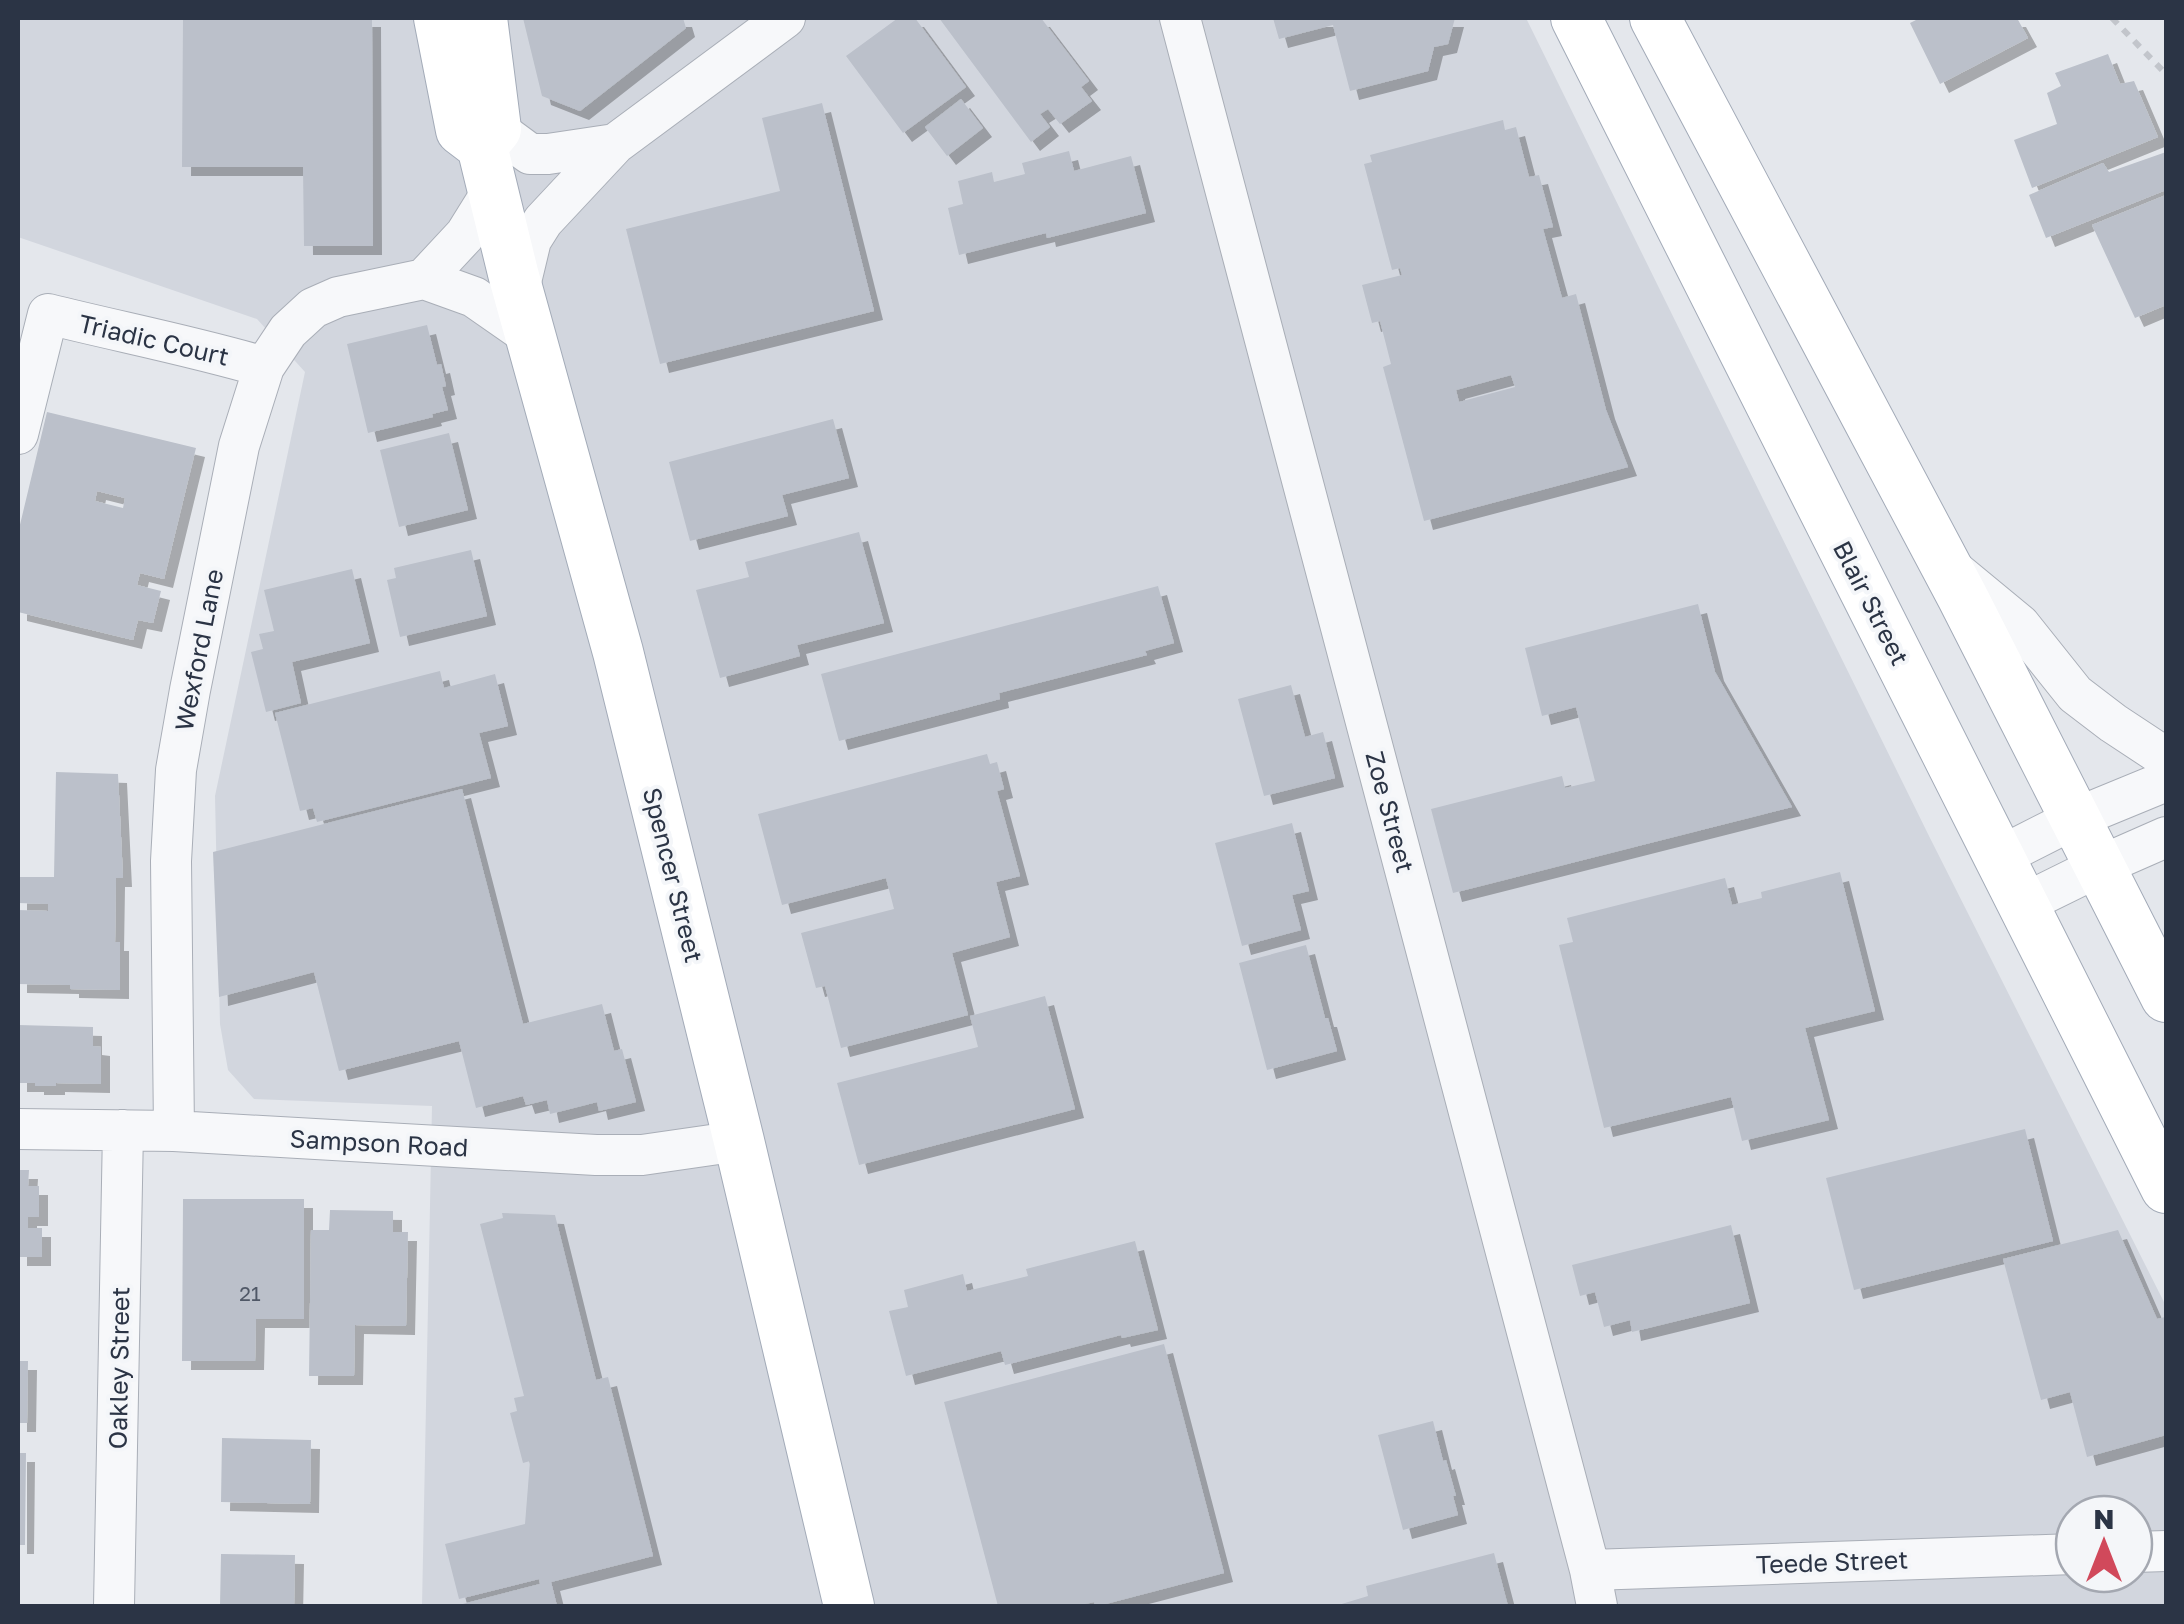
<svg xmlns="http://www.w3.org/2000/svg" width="2184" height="1624" font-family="'Golos Text',sans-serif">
  <defs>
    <filter id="shadow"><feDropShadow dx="9" dy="9" stdDeviation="0" flood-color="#0004"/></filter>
  </defs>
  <rect width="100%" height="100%" fill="#e4e7ec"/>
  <path fill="#d2d6de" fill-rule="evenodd" d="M18 18H1526L1930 838 2166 1306V1606H422L432 1106 254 1099 228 1070 220 1024 215 796 305 372 257 319 18 237ZM2074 1514H2134V1574H2074Z"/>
  <path fill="#bbc0ca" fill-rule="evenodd" filter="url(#shadow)" d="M183 18H372L373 246H304L303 167H182Z
    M523 18H683L686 28 580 111 542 96Z
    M898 18H915L966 87 903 133 846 56Z
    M939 18H1041L1089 81 1081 87 1092 101 1060 124 1048 109 1040 114 1050 127 1031 142Z
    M1273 18H1455L1448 44 1434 47 1428 71 1350 91 1333 25 1279 39Z
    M1920 18H2017L2028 38 1940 84 1910 23Z
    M2108 54 2120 84 2134 81 2158 137 2032 188 2014 140 2057 124 2047 93 2061 86 2055 73Z
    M961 99 983 128 947 156 925 127Z
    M822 103 874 311 660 364 626 229 780 191 762 118Z
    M1503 120 1505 130 1516 127 1529 177 1539 175 1553 227 1543 229 1562 298 1576 294 1606 410 1628 467 1424 521 1383 367 1391 364 1380 321 1372 323 1362 285 1402 275 1400 268 1392 270 1364 164 1372 162 1370 155ZM1511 375 1515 387 1459 402 1456 390Z
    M1069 151 1074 171 1131 156 1146 213 1047 238 1046 233 959 255 948 208 963 204 958 181 992 172 994 182 1025 174 1022 163Z
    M2166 152V190L2046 238 2029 195 2103 163 2109 172Z
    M2166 195V305L2135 318 2092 225Z
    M427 325 437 365 441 364 446 386 442 387 448 410 432 414 433 417 368 433 347 344Z
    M47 412 196 448 164 579 140 573 137 585 161 591 153 623 138 620 133 640 18 612V533ZM97 491 125 498 123 508 95 501Z
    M833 419 849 478 782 495 788 516 690 541 669 462Z
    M449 433 468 510 399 527 380 450Z
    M859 532 884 623 797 645 800 656 720 678 696 590 749 577 745 562Z
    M471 550 487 616 400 637 387 580 396 578 394 568Z
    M352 569 370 643 292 662 301 703 266 712 251 652 263 649 259 634 274 631 264 590Z
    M1158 586 1174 643 1145 651 1147 655 999 693 1000 699 839 741 821 674Z
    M1698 604 1715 672 1792 807 1453 893 1431 809 1562 776 1565 788 1595 781 1576 707 1542 716 1525 648Z
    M440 671 444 688 495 674 508 726 479 733 491 778 317 822 313 808 300 811 275 713Z
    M1291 685 1305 737 1323 732 1335 778 1264 796 1238 699Z
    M987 754 990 764 997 762 1004 789 997 791 1020 876 996 882 1010 937 952 953 968 1015 841 1048 825 986 816 988 801 933 894 909 886 878 782 905 758 814Z
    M56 772 118 774 123 878H116L115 942H120V990L70 989V985L18 984V910L48 911V904L18 903V877H54Z
    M462 789 523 1024 602 1004 614 1051 622 1049 636 1102 599 1111 597 1102 550 1114 547 1100 526 1105 523 1096 476 1108 459 1041 339 1071 314 972 219 997 213 852Z
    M1292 823 1309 891 1292 895 1301 930 1242 946 1215 843Z
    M1840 872 1875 1011 1805 1028 1829 1120 1742 1141 1731 1097 1604 1128 1559 945 1573 942 1567 918 1725 878 1732 905 1762 898 1761 892Z
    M1306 945 1325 1018H1328L1337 1051 1267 1070 1239 963Z
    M1045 996 1075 1109 859 1165 837 1083 978 1047 970 1016Z
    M18 1025 93 1027V1046L101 1047V1084L56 1083V1086H35V1083H18Z
    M2025 1129 2053 1241 1854 1290 1826 1178Z
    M18 1170H29L28 1186H39V1217H28V1228H42V1257H18Z
    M183 1199H304V1319H256L255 1361H182Z
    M330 1210 393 1211V1232H408L406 1326 355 1325 354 1376H309L311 1230H329Z
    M502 1213 555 1215 596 1380 608 1377 653 1556 551 1582 557 1606H455L540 1584 539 1579 459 1599 445 1544 525 1524 530 1461 523 1463 510 1413 517 1411 514 1398 524 1396 480 1224 503 1218Z
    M1731 1225 1750 1303 1632 1332 1630 1320 1604 1327 1595 1292 1580 1296 1572 1265Z
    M2118 1230 2157 1319 2165 1317 2166 1321V1435L2087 1457 2070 1392 2041 1400 2003 1259Z
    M1135 1241 1158 1330 1122 1338 1121 1335 1005 1365 1001 1351 906 1376 889 1311 908 1307 904 1290 963 1274 967 1291 1028 1276 1026 1269Z
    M1164 1344 1224 1573 1098 1606H1095L1094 1602 1076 1606H998L944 1402Z
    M18 1361H28L27 1423H18Z
    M1433 1421 1443 1461 1446 1460 1456 1496H1453L1458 1515 1403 1530 1378 1435Z
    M222 1438 311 1440 310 1504 221 1502Z
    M18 1453H26L25 1545H18Z
    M1494 1553 1508 1606H1335L1368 1596 1366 1586Z
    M221 1554 295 1555 294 1606H220Z"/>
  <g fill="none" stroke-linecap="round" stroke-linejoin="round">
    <g stroke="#a9aeb7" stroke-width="42">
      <path id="minor" d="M1180 18 1590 1570 1597 1606
        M496 129 530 154H548L615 144
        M424 279 465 235 493 190
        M519 290 531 240 543 221 615 144 785 18
        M18 434 48 314C120 332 193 346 264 367
        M1951 568 2020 625 2075 694 2113 723 2166 758
        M1999 857 2076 818 2166 781
        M2023 904 2100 866 2166 837
        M18 1129 174 1131 596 1155H642L739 1141
        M174 1131 171 861 176 770 190 690 239 446 264 367 288 331 313 308 338 297 424 279 474 297 530 336
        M2134 1552 2166 1551
        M1590 1570 2074 1554
        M114 1606 123 1130"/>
    </g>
    <g stroke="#a3abb8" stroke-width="52">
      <path id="major" d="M439 18 461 130 482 146 513 273 618 652 739 1141 849 1606
        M482 18 496 129 482 146
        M1576 18 2166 1188
        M1655 18 1962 596 2166 997"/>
    </g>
    <path stroke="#c2c5cb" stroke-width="6" stroke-dasharray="8 8" stroke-linecap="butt" d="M2112 18 2166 74"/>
    <use href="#minor" stroke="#f7f8fa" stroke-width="40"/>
    <use href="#major" stroke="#fff" stroke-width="50"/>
  </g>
  <g text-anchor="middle" stroke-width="8" stroke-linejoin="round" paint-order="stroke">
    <g font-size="20" fill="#4f5766">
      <text x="250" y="1301">21</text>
    </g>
    <g font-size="25" fill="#2b3445" stroke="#f4f6f9">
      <text transform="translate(154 340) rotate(13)" y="9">Triadic Court</text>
      <text transform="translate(1871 603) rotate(63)" y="9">Blair Street</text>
      <text transform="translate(199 650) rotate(-79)" y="9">Wexford Lane</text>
      <text transform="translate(1390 812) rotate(75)" y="9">Zoe Street</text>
      <text transform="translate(673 875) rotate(76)" y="9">Spencer Street</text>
      <text transform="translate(379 1143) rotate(3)" y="9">Sampson Road</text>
      <text transform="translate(119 1368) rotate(-89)" y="9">Oakley Street</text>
      <text transform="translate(1832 1562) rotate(-2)" y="9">Teede Street</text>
    </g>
  </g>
  <rect width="2184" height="1624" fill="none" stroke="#2b3445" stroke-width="40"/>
  <g transform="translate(2104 1544)"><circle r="48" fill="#f4f6f9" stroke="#a4a8b1" stroke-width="2.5"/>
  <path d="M0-8L18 38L0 25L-18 38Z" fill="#d1495b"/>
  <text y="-15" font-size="28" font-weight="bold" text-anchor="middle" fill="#2b3445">N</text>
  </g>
</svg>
